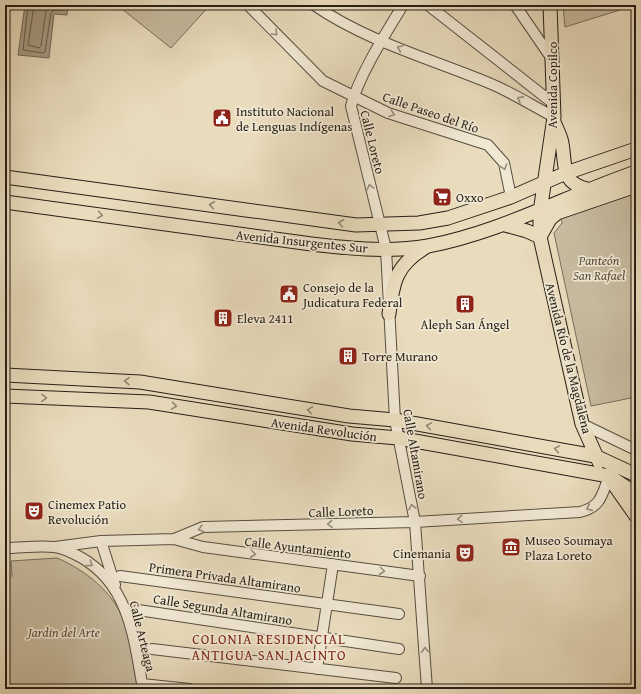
<svg xmlns="http://www.w3.org/2000/svg" width="641" height="694" font-family="'Gentium Book Plus',serif">
  <rect width="100%" height="100%" fill="#e9dcbd"/>
  <filter id="stains"><feTurbulence type="fractalNoise" baseFrequency=".005" numOctaves="4"/><feColorMatrix values="0 0 0 0 .2 0 0 0 0 .09 0 0 0 0 .02 0 0 0 .5 -.17"/></filter>
  <radialGradient id="worn" r=".72"><stop offset=".6" stop-color="#630" stop-opacity="0"/><stop offset="1" stop-color="#630" stop-opacity=".3"/></radialGradient>
  <path fill="#c8bca1" stroke="#776e5c" d="M117 5H210L171 48Z
    M563 5H636L565 27Z
    M636 192V397L591 406 554 233 562 223 561 217Z
    M57 558C85 570 114 592 124 622 131 643 133 667 138 689H8L6 576H12L11 561Z"/>
  <path fill="#a79c84" stroke="#736a58" d="M25 5H68L67 15 54 14 49 58 18 55Z"/>
  <g fill="none" stroke-linecap="round" stroke-linejoin="round">
    <path stroke="#665e4d" stroke-width="1" d="M28 5 23 50 43 53 45 52 51 13 54 10H63L64 5
      M34 5 28 45 39 48 41 46 46 11 53 5"/>
    <g stroke="#574e40" stroke-width="12">
      <path id="minor" d="M248 5 323 81 388 113 488 145 504 163 511 197
        M314 5C366 41 431 59 489 83 511 92 533 106 554 117
        M403 5C386 33 359 75 351 106L386 249 395 420 415 522 427 689
        M428 5 554 104
        M515 5 552 59
        M582 424 636 450
        M174 539 203 547 420 576
        M101 541 115 585
        M55 547 101 541 174 539 203 527 415 522 580 512C601 507 602 495 609 476
        M5 548C21 548 38 545 54 547 63 548 75 554 82 558 130 586 134 640 143 689
        M120 576 399 614
        M138 610 399 649
        M152 649 396 678
        M317 669 333 564
        M142 684 190 689"/>
    </g>
    <g stroke="#261f16" stroke-width="15">
      <path id="major" d="M550 5 554 117 540 212V237L582 424 599 462
        M554 122C556 127 559 133 561 139 567 161 558 182 587 189
        M5 177 356 225 419 223 448 218 511 197 566 173 636 149
        M5 202 304 243C344 248 387 253 428 246 501 232 566 196 636 172
        M505 225 527 231 540 237
        M541 235 550 219 557 213 636 186
        M389 314C393 281 396 265 426 247
        M5 375 140 382 349 416 395 420 595 456 636 475
        M5 396 149 402 352 434 398 438 609 476 636 494
        M612 482 636 516"/>
    </g>
    <use href="#minor" stroke="#f1e8d4" stroke-width="10"/>
    <use href="#major" stroke="#e9dcbd" stroke-width="13"/>
  </g>
  <defs><path id="oneway-chevron" d="M-2-3.5L2.5 0L-2 3.5" fill="none" stroke-width="1.6" stroke-linecap="round" stroke-linejoin="round"/></defs>
  <g stroke="#968e7e">
    <use href="#oneway-chevron" transform="translate(275 33) rotate(45)"/>
    <use href="#oneway-chevron" transform="translate(400 48) rotate(-158)"/>
    <use href="#oneway-chevron" transform="translate(520 99) rotate(-152)"/>
    <use href="#oneway-chevron" transform="translate(392 114) rotate(20)"/>
    <use href="#oneway-chevron" transform="translate(504 167) rotate(73)"/>
    <use href="#oneway-chevron" transform="translate(370 187) rotate(-104)"/>
    <use href="#oneway-chevron" transform="translate(412 507) rotate(-102)"/>
    <use href="#oneway-chevron" transform="translate(589 508) rotate(156)"/>
    <use href="#oneway-chevron" transform="translate(460 519) rotate(177)"/>
    <use href="#oneway-chevron" transform="translate(330 524) rotate(178)"/>
    <use href="#oneway-chevron" transform="translate(201 529) rotate(164)"/>
    <use href="#oneway-chevron" transform="translate(253 554) rotate(7)"/>
    <use href="#oneway-chevron" transform="translate(90 564) rotate(36)"/>
    <use href="#oneway-chevron" transform="translate(382 571) rotate(7)"/>
    <use href="#oneway-chevron" transform="translate(425 650) rotate(-94)"/>
  </g>
  <g stroke="#918772">
    <use href="#oneway-chevron" transform="translate(212 205) rotate(-172)"/>
    <use href="#oneway-chevron" transform="translate(100 215) rotate(8)"/>
    <use href="#oneway-chevron" transform="translate(341 223) rotate(-172)"/>
    <use href="#oneway-chevron" transform="translate(127 381) rotate(-177)"/>
    <use href="#oneway-chevron" transform="translate(44 398) rotate(2)"/>
    <use href="#oneway-chevron" transform="translate(174 406) rotate(9)"/>
    <use href="#oneway-chevron" transform="translate(310 410) rotate(-171)"/>
    <use href="#oneway-chevron" transform="translate(429 426) rotate(-170)"/>
    <use href="#oneway-chevron" transform="translate(557 449) rotate(-170)"/>
  </g>
  <defs>
    <g id="civic-square" transform="scale(1)"><rect x="-9" y="-9" width="18" height="18" rx="4" fill="#8f2418" stroke="#f1e8d4"/><path d="M-.6-6.5H3V-4.5H.6V-3L4-1V1h2V6H-6V1h2V-1L-.6-3ZM-1.2 2.5V6h2.4V2.5Z" fill="#fff"/></g>
    <g id="supermarket-square" transform="scale(1)"><rect x="-9" y="-9" width="18" height="18" rx="4" fill="#8f2418" stroke="#f1e8d4"/><path d="M-6-5.5h2.5l.6 2H6L4.5 2H-2.5L-4.4-4H-6ZM-1.5 3.2a1.3 1.3 0 1 0 .1 0ZM3 3.2a1.3 1.3 0 1 0 .1 0Z" fill="#fff"/></g>
    <g id="building-square" transform="scale(1)"><rect x="-9" y="-9" width="18" height="18" rx="4" fill="#8f2418" stroke="#f1e8d4"/><path d="M-4-6H4V6H1V3H-1V6H-4ZM-2.5-4.3h1.7v1.8h-1.7ZM.8-4.3h1.7v1.8H.8ZM-2.5-1h1.7V.8h-1.7ZM.8-1h1.7V.8H.8Z" fill="#fff"/></g>
    <g id="theatre-square" transform="scale(1)"><rect x="-9" y="-9" width="18" height="18" rx="4" fill="#8f2418" stroke="#f1e8d4"/><path d="M-5-5.5Q0-4 5-5.5V0Q5 5 0 6Q-5 5-5 0ZM-3.3-2.5H-1v1.5H-3.3ZM1-2.5H3.3v1.5H1ZM-2.8 1Q0 5.5 2.8 1Z" fill="#fff"/></g>
    <g id="museum-square" transform="scale(1)"><rect x="-9" y="-9" width="18" height="18" rx="4" fill="#8f2418" stroke="#f1e8d4"/><path d="M0-6L6-3V-2H-6V-3ZM-5-1h2V3h-2ZM-1-1h2V3h-2ZM3-1h2V3H3ZM-6 4H6V6H-6Z" fill="#fff"/></g>
  </defs>
  <g fill-rule="evenodd">
    <use href="#civic-square" x="222" y="118"/>
    <use href="#supermarket-square" x="442" y="197"/>
    <use href="#civic-square" x="289" y="294"/>
    <use href="#building-square" x="465" y="304"/>
    <use href="#building-square" x="223" y="318"/>
    <use href="#building-square" x="348" y="356"/>
    <use href="#theatre-square" x="34" y="511"/>
    <use href="#museum-square" x="511" y="547"/>
    <use href="#theatre-square" x="465" y="553"/>
  </g>
  <g text-anchor="middle" stroke-width="3.5" stroke-linejoin="round" paint-order="stroke">
    <g font-size="13" fill="#261f16" stroke="#f1e8d4">
      <text transform="translate(552 85) rotate(-90)" y="5">Avenida Copilco</text>
      <text transform="translate(431 112) rotate(19)" y="5">Calle Paseo del Río</text>
      <text transform="translate(373 142) rotate(76)" y="5">Calle Loreto</text>
      <text transform="translate(302 241) rotate(6)" y="5">Avenida Insurgentes Sur</text>
      <text transform="translate(569 358) rotate(76)" y="5">Avenida Río de la Magdalena</text>
      <text transform="translate(324 429) rotate(8)" y="5">Avenida Revolución</text>
      <text transform="translate(416 454) rotate(80)" y="5">Calle Altamirano</text>
      <text transform="translate(341 511) rotate(-2)" y="5">Calle Loreto</text>
      <text transform="translate(298 547) rotate(7)" y="5">Calle Ayuntamiento</text>
      <text transform="translate(225 577) rotate(8)" y="5">Primera Privada Altamirano</text>
      <text transform="translate(223 609) rotate(9)" y="5">Calle Segunda Altamirano</text>
      <text transform="translate(143 636) rotate(76)" y="5">Calle Arteaga</text>
    </g>
    <g font-size="13" fill="#261f16" stroke="#f1e8d4" text-anchor="start">
      <text x="236" y="116">Instituto Nacional<tspan x="236" dy="15">de Lenguas Indígenas</tspan></text>
      <text x="456" y="202">Oxxo</text>
      <text x="303" y="292">Consejo de la<tspan x="303" dy="15">Judicatura Federal</tspan></text>
      <text x="237" y="323">Eleva 2411</text>
      <text x="465" y="329" text-anchor="middle">Aleph San Ángel</text>
      <text x="362" y="361">Torre Murano</text>
      <text x="48" y="509">Cinemex Patio<tspan x="48" dy="15">Revolución</tspan></text>
      <text x="525" y="545">Museo Soumaya<tspan x="525" dy="15">Plaza Loreto</tspan></text>
      <text x="451" y="558" text-anchor="end">Cinemania</text>
    </g>
    <g font-size="13" font-style="italic" fill="#574e40" stroke="#f1e8d4">
      <text x="599" y="265">Panteón<tspan x="599" dy="15">San Rafael</tspan></text>
      <text x="64" y="637">Jardin del Arte</text>
    </g>
    <g font-size="14" letter-spacing="1" fill="#7a1f14" stroke="#f1e8d4">
      <text x="269" y="644">COLONIA RESIDENCIAL<tspan x="269" dy="16">ANTIGUA SAN JACINTO</tspan></text>
    </g>
  </g>
  <rect width="641" height="694" fill="none" stroke="#e9dcbd" stroke-width="20"/>
  <rect x="6" y="6" width="629" height="682" fill="none" stroke="#261f16" stroke-width="2"/>
  <rect x="10" y="10" width="621" height="674" fill="none" stroke="#261f16"/>
  <rect width="100%" height="100%" filter="url(#stains)"/>
  <rect width="100%" height="100%" fill="url(#worn)"/>
</svg>
